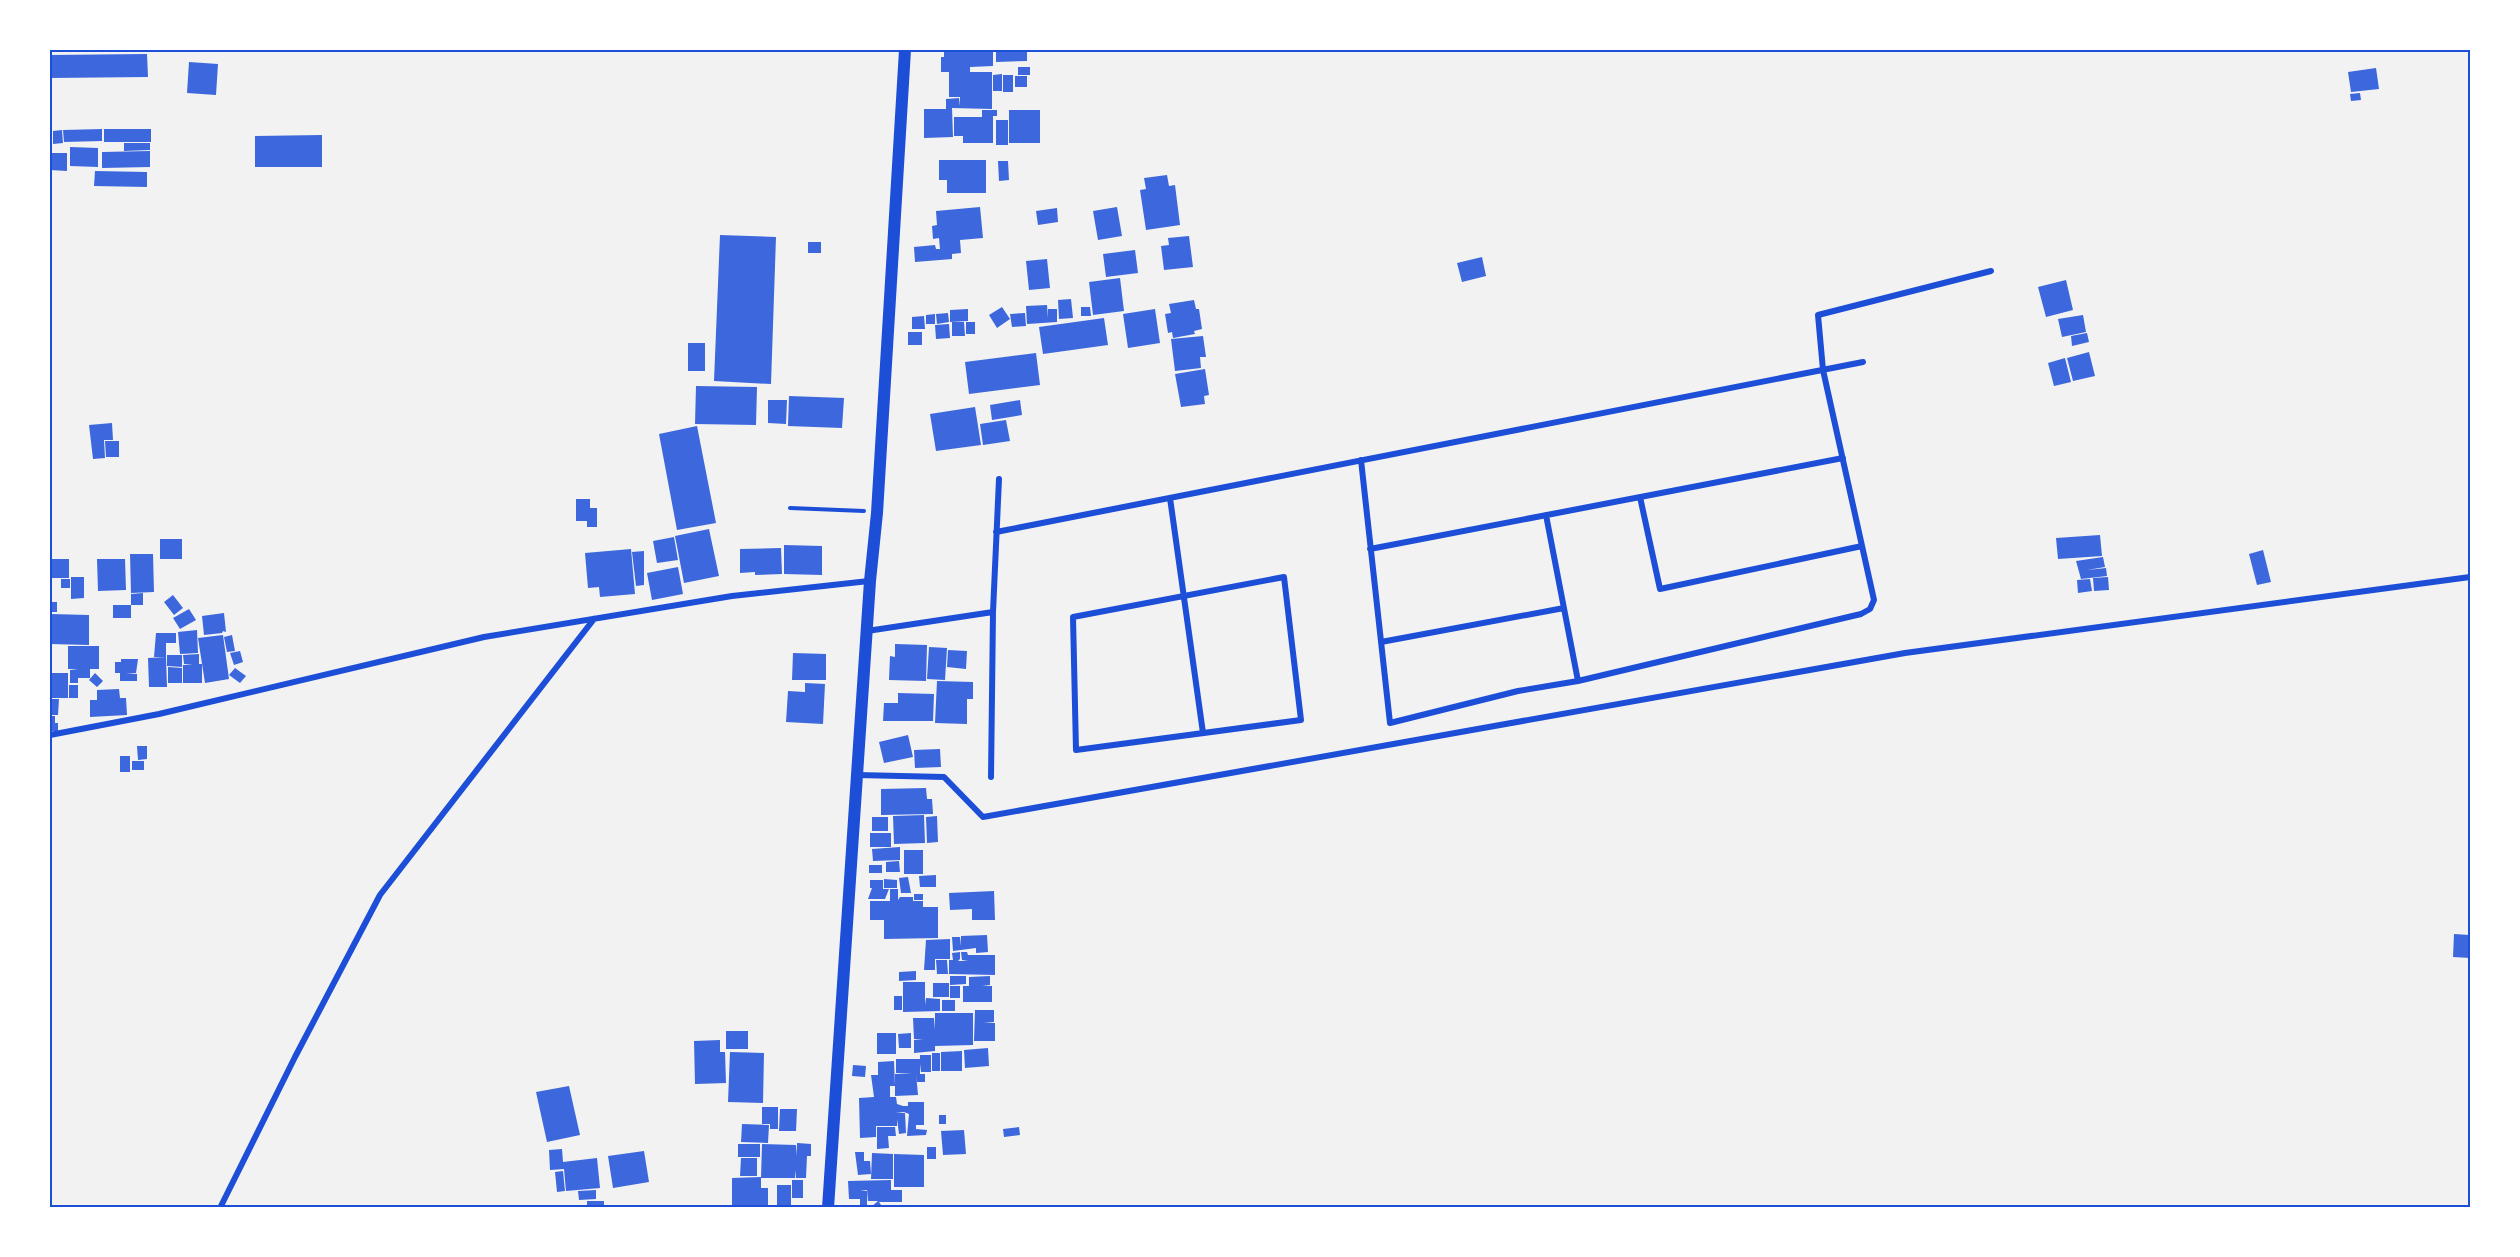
<svg xmlns="http://www.w3.org/2000/svg" width="2520" height="1257" font-family="Arial,sans-serif">
  <rect width="100%" height="100%" fill="#f2f2f2"/>
  <path fill="#3d67dc" d="M944 50H993V66L970 67V72H992V109L952 108 953 137 924 138V109H946V99L959 98 960 106V97H949V72H941V57H944Z
    M996 50H1027V61L996 62Z
    M147 54 148 77 50 78V55Z
    M189 62 218 64 216 95 187 93Z
    M1018 67H1030V75H1018Z
    M2376 68 2379 89 2351 92 2348 72Z
    M1002 74V91H993V75Z
    M1003 75H1013V92H1003Z
    M1015 76H1027V87H1015Z
    M2360 93 2361 100 2351 101 2350 94Z
    M982 110H997V116H993V143H963V136H954V117H982Z
    M1009 110H1040V143H1009Z
    M996 120H1008V145H996Z
    M102 129V141L64 142 63 130Z
    M104 129H151V142H104Z
    M62 130 63 143 53 144V131Z
    M322 135V167H255V136Z
    M124 143H150V150L124 151Z
    M70 147 98 148V167L70 166Z
    M150 151V167L102 168V152Z
    M51 153H67V171L50 170Z
    M939 160H986V193H947V180H939Z
    M998 161H1008L1009 180 999 181Z
    M95 171 147 172V187L94 186Z
    M1167 175 1169 186 1175 185 1180 225 1146 230 1140 190 1146 189 1144 178Z
    M980 207 983 238 960 240 961 253 952 254V259L915 262 914 247 935 245 936 249H940L939 238 933 239 932 226 937 225 936 211Z
    M1117 207 1122 236 1098 240 1093 211Z
    M1057 208 1058 222 1038 225 1036 211Z
    M720 235 776 237 771 384 714 381Z
    M1189 236 1193 267 1164 270 1161 246 1169 245 1168 238Z
    M808 242H821V253H808Z
    M1135 250 1138 273 1106 277 1103 254Z
    M1482 257 1486 276 1462 282 1457 263Z
    M1047 259 1050 288 1029 290 1026 261Z
    M1120 278 1124 311 1093 315 1089 282Z
    M2066 280 2073 310 2046 317 2038 287Z
    M1071 299 1073 318 1059 319 1058 300Z
    M1194 300 1196 309H1199L1202 329 1194 331 1195 334 1173 338 1172 332 1168 333 1165 314 1171 313 1169 304Z
    M1047 305 1048 318V309H1057V322L1027 324 1026 306Z
    M1002 307 1010 319 997 328 989 315Z
    M1081 307H1090L1091 316H1081Z
    M968 309V321L950 322V310Z
    M1155 309 1160 343 1128 348 1123 314Z
    M948 313 949 322 937 324 936 314Z
    M1025 313 1026 326 1012 327 1010 314Z
    M935 314V324H926V315Z
    M2083 315 2086 332 2062 337 2058 319Z
    M924 316 925 329H912V317Z
    M1104 318 1108 345 1043 354 1039 327Z
    M952 322H964L965 336H952Z
    M966 322H975V334H966Z
    M949 324 950 338 936 339 935 325Z
    M908 332H922V345H908Z
    M2087 333 2089 342 2072 346 2071 336Z
    M1203 336 1206 357H1200L1201 368 1175 371 1171 339Z
    M688 343H705V371H688Z
    M2089 352 2095 376 2073 381 2067 358Z
    M1036 353 1040 385 969 394 965 362Z
    M2065 358 2071 382 2054 386 2048 363Z
    M1205 369 1209 395 1204 396 1205 404 1181 407 1175 374Z
    M696 386 757 387 756 425 695 424Z
    M789 396 844 398 842 428 788 426Z
    M768 400H787L786 424 768 423Z
    M1020 400 1022 415 992 420 990 405Z
    M975 407 981 445 936 451 930 414Z
    M1006 420 1010 441 983 445 980 424Z
    M112 423 113 440H104L105 458 93 459 89 425Z
    M697 426 716 523 677 530 659 434Z
    M105 441H119V457H106Z
    M576 499H590V508H597V527H587V521H576Z
    M709 529 719 576 684 583 675 536Z
    M2100 535 2102 556 2058 559 2056 538Z
    M674 537 678 560 657 563 653 541Z
    M160 539H182V559H160Z
    M784 545 822 546V575L784 574Z
    M781 548 782 574 755 575V572L740 573V549Z
    M631 549 635 594 600 597 599 587 588 588 585 553Z
    M2263 550 2271 582 2257 585 2249 554Z
    M644 551V585L636 586 632 552Z
    M130 554H153L154 592 131 593Z
    M2103 557 2105 567 2087 570 2106 568 2107 576 2081 579 2076 561Z
    M51 559H69V578H51Z
    M97 559H125L126 590 98 591Z
    M678 567 683 594 652 600 647 573Z
    M71 577H84V598L71 599Z
    M2108 577 2109 590 2094 591 2093 578Z
    M61 579H70V588H61Z
    M2090 579 2092 591 2078 593 2077 580Z
    M143 593V605H131V594Z
    M173 595 183 608 174 615 164 602Z
    M50 602H57V612H50Z
    M113 605H131V618H113Z
    M189 609 196 620 180 629 173 618Z
    M224 613 226 632 223 631 222 633 204 635 202 616Z
    M50 614 89 615V645L50 644Z
    M197 630 198 653 180 654 178 632Z
    M156 633H176V643H166V657H154Z
    M223 635 229 679 205 683 198 638Z
    M232 635 235 651 227 652 224 637Z
    M895 644 927 645 926 681 889 680 890 656 895 657Z
    M68 646H99V669H90V678H78V683H70V670L78 669H68Z
    M929 647 947 648 945 680 927 679Z
    M948 650 967 651 966 669 947 667Z
    M240 651 243 662 234 665 230 653Z
    M793 653 826 654V680H792Z
    M199 654V664H202V683H183V665H193L184 664 183 655Z
    M167 655H182V667L167 666Z
    M166 657 167 687H149L148 658Z
    M121 659H138L136 673H126L137 674V681H120V673H115V662H121Z
    M168 667 182 668V683H168Z
    M235 668 246 676 240 683 229 675Z
    M50 673H68V698H50Z
    M95 673 103 681 97 687 89 680Z
    M937 681 973 682V699H967V724L935 723Z
    M805 683 825 684 823 724 786 722 788 691 805 692Z
    M69 685H78V698H69Z
    M119 689 120 698H126L127 715 90 717V700H97V690Z
    M898 693 934 694 933 721H883L884 703H898Z
    M50 699H59L58 715H50Z
    M50 716H55V723H58V731H50Z
    M908 735 913 757 884 763 879 742Z
    M137 746H147V759L138 760Z
    M940 749 941 767 915 768 914 750Z
    M120 756H130V772H120Z
    M132 761H144V770H132Z
    M926 788 927 799H932L933 814 881 815V789Z
    M924 815 925 843 894 844 893 816Z
    M937 816 938 842 927 843 926 817Z
    M872 817H888V831H872Z
    M870 833H891V847H870Z
    M900 847V860L873 861 872 849Z
    M904 850H923V874H904Z
    M899 861 900 872H886V862Z
    M869 865H882V873H869Z
    M936 875V887H920L919 876Z
    M908 877 911 893H901L899 878Z
    M884 879 897 880V888H884Z
    M870 880H883V889H889L885 899H868L872 888H870Z
    M890 889H898V900L900 897H913V901H923V907H938V938L884 939V920H870V901H890Z
    M994 891 995 920H972V909L950 910 949 893Z
    M914 894H923V900H914Z
    M2454 934 2470 935V958L2453 957Z
    M987 935 988 952 976 953V948L953 951 952 937H960L961 946V936Z
    M950 939V959H935V970H924L926 940Z
    M960 952V959L958 961H968L962 960 961 952H967L968 955H995V975L949 974V960H953L952 953Z
    M936 960H947L948 974H937Z
    M916 971V980L899 981V972Z
    M950 976H966V984L950 985Z
    M990 976V985L982 986H992V1002H963V986H969V977Z
    M903 982H925V1005L926 998 940 999V1011L903 1012Z
    M933 983H949V997H933Z
    M950 986H960V998H950Z
    M894 996H902V1010H894Z
    M942 1000H955V1011H942Z
    M975 1010H994V1022L984 1023H995V1041H974Z
    M935 1013H973V1045L935 1046V1051L914 1053V1040L923 1039H914L913 1018H934L935 1030Z
    M726 1031H748V1049H726Z
    M877 1033H896V1054H877Z
    M911 1033V1048H899L898 1034Z
    M720 1040V1052H725L726 1083 695 1084 694 1041Z
    M988 1048 989 1066 965 1068 964 1050Z
    M962 1051V1071H941V1052Z
    M730 1052 764 1053 763 1103 728 1102Z
    M932 1053H940V1071H932Z
    M920 1055H931V1072H921L920 1064V1074H925V1082H917L916 1073 918 1095 895 1096V1074H912L896 1073V1059H920Z
    M894 1061 895 1086H890V1097H896L897 1104 903 1106H908V1102H924V1125H916V1129L927 1130 926 1135 907 1136 909 1114 904 1112 896 1113H905L906 1133 899 1134 898 1126 901 1125 898 1126 897 1119V1126H876V1137L860 1138 859 1098 874 1097 871 1075H878V1062Z
    M853 1065 866 1066 865 1077 852 1076Z
    M569 1086 580 1135 547 1142 536 1092Z
    M762 1107H778V1129H770V1124H762Z
    M780 1109H797L796 1131H779Z
    M939 1115H946V1124H939Z
    M742 1124 769 1125 768 1143 741 1142Z
    M877 1127H895L896 1136H888L889 1148 877 1149Z
    M1019 1127 1020 1135 1004 1137 1003 1129Z
    M964 1130 966 1154 943 1155 941 1131Z
    M797 1143 811 1144V1156H807L806 1178H796L795 1170V1178H761L762 1144 796 1145 797 1156Z
    M738 1144H760V1157H738Z
    M927 1147H936V1159H927Z
    M562 1149 563 1162 597 1158 600 1188 566 1191 564 1169 550 1170 549 1150Z
    M644 1151 649 1182 613 1188 608 1156Z
    M855 1152H864V1161H870L871 1174 858 1175Z
    M872 1153 893 1154V1179H871Z
    M894 1154 924 1155V1187H894Z
    M741 1158H757V1176H740Z
    M563 1171 565 1191 557 1192 555 1172Z
    M761 1177V1188H768V1207L732 1208V1178Z
    M792 1180H803V1198H792Z
    M891 1180V1190H902V1202H879L881 1205 878 1208H870L878 1201H868L867 1190H860L867 1191V1205H860V1199H849L848 1181Z
    M777 1185H791V1205H777Z
    M596 1190V1199L579 1200 578 1191Z
    M587 1201H604V1208H587Z"/>
  <g fill="none" stroke-linecap="round" stroke-linejoin="round">
    <path stroke="#1d4ed8" stroke-width="4" d="M790 508 864 511"/>
    <path stroke="#1d4ed8" stroke-width="6" d="M1361 460 1390 723 1518 691 1578 681 1861 614 1870 609 1874 600 1823 370 1818 315 1991 271
      M1640 497 1660 589 1862 546
      M1170 498 1203 733
      M1546 515 1578 681
      M996 532 1863 362
      M1370 549 1843 458
      M1284 577 1301 720 1076 750 1073 617Z
      M867 631 993 612 999 479
      M1381 642 1564 608
      M50 735 159 714 484 637 732 596 869 581
      M857 775 944 777 983 817 1905 653 2470 577
      M991 777 993 612
      M220 1208 295 1057 380 895 594 619"/>
    <path stroke="#1d4ed8" stroke-width="12" d="M828 1208 870 581 877 513 905 50"/>
  </g>
  <rect width="2520" height="1257" fill="none" stroke="#ffffff" stroke-width="102"/>
  <rect x="51" y="51" width="2418" height="1155" fill="none" stroke="#1d4ed8" stroke-width="2"/>
</svg>
